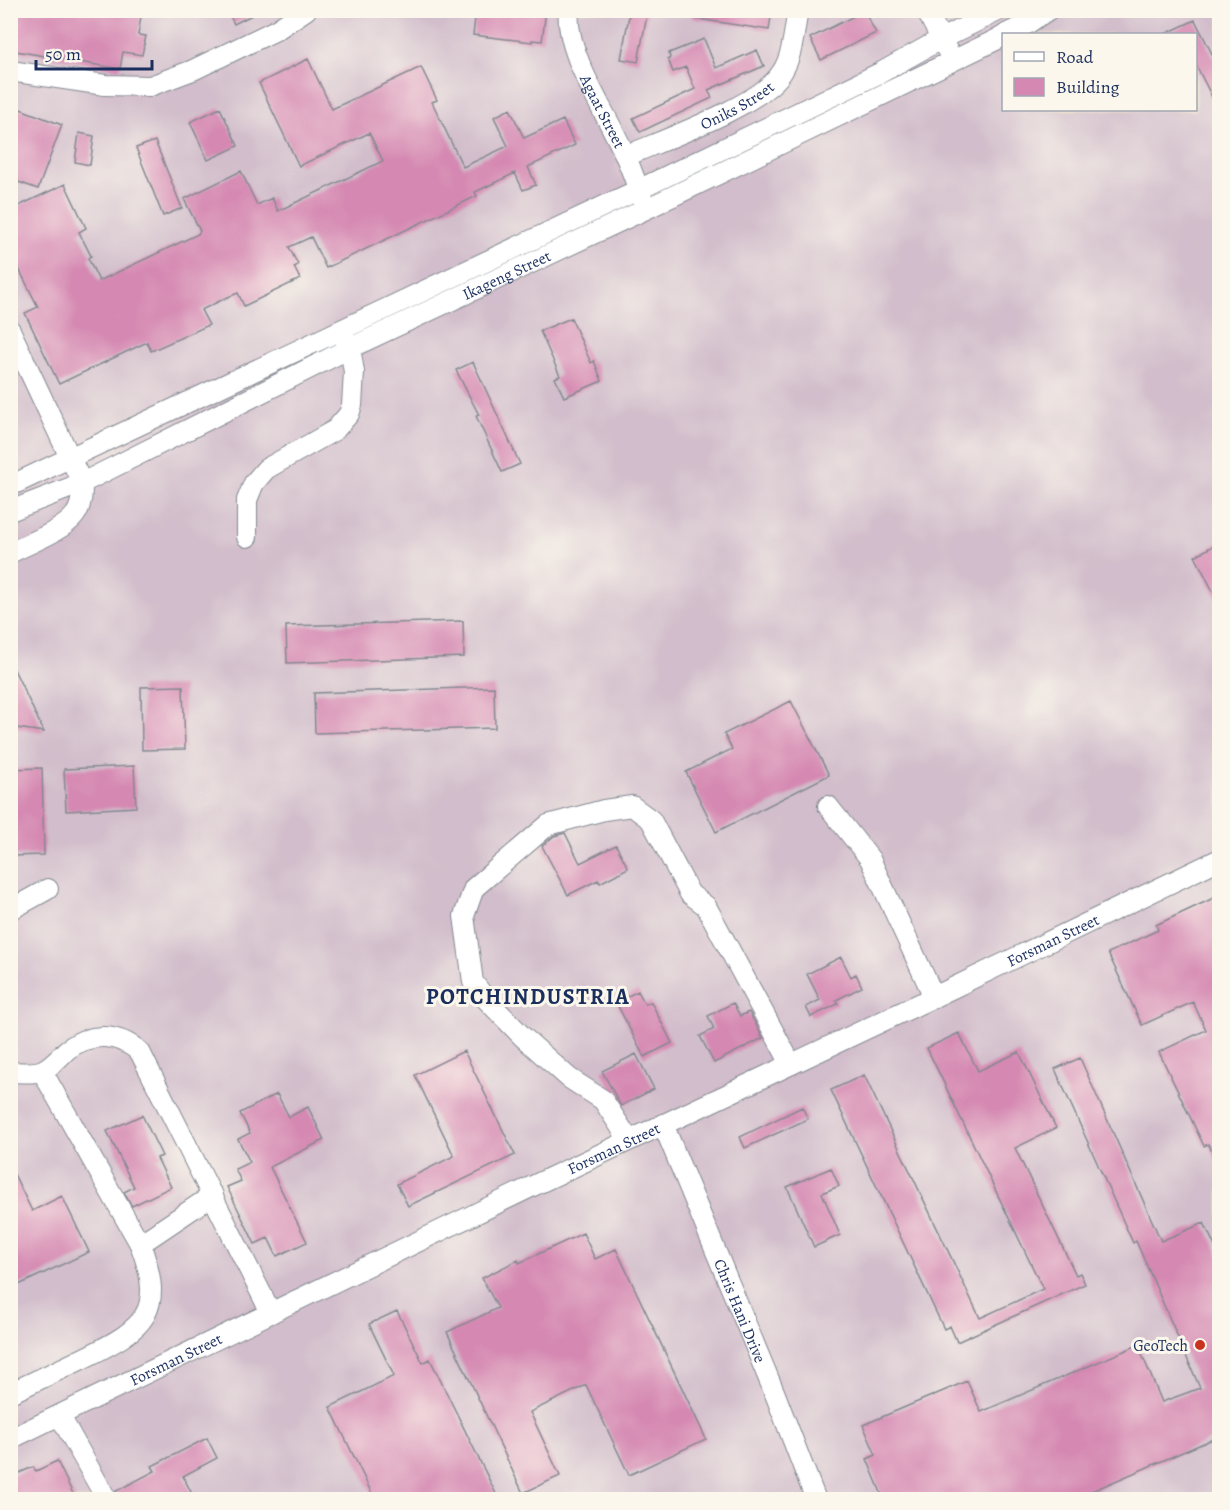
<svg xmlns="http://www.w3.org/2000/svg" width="1230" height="1510" font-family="Alegreya,serif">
  <rect width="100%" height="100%" fill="#fbf7ec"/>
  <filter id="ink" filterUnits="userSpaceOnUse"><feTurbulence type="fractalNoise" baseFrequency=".0167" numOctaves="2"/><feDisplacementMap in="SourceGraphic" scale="12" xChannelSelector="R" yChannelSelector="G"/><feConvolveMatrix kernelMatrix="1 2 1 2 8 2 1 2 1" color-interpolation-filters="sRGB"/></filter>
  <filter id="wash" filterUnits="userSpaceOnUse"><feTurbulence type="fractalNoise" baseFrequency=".008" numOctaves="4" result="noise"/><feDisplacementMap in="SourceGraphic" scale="24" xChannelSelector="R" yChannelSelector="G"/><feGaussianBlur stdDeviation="1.35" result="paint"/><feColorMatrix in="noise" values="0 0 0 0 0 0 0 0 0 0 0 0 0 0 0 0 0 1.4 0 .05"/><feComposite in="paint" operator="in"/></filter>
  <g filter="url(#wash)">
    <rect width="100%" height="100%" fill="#ece3c4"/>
    <path fill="#d1bdcb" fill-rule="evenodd" d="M11 11H1219V1499H11ZM1004 34H1196V110H1004Z"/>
    <g id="blocks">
      <path fill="#d589b2" d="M14 10H142L138 35 146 36 142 55 123 52 120 69 10 50V33Z
        M227 10H262L234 24Z
        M476 10H546L542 41 532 40V42L473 35Z
        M630 10H648L638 62 621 59Z
        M693 10H772L769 30 692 18Z
        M864 11 876 33 821 60 810 38Z
        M1195 20 1220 70V113L1196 65V34H1165Z
        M704 39 716 68 757 50 764 66 708 90 712 98 640 132 633 118 695 89 686 67 673 72 668 59 670 58 669 53Z
        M308 59 332 109 421 67 437 100 432 102 463 167 508 146 494 117 510 109 524 138 563 120 575 145 528 167 536 185 523 190 515 173 475 192 477 196 326 268 311 237 289 247 298 265 294 267 300 279 244 306 238 293 228 297 201 310 209 325 151 351 147 342 59 384 25 313 38 307 10 251V210L65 184 86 228 79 232 91 256 88 258 99 281 198 234 200 231 184 199 241 171 257 205 272 198 278 211 383 161 369 133 299 166 259 83Z
        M10 105 62 125 38 189 10 179Z
        M220 108 238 146 208 160 190 122Z
        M79 133 94 136 90 165 75 162Z
        M155 141 182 208 163 216 136 148Z
        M571 318 591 363 594 361 602 381 564 397 555 378 560 376 540 331Z
        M473 362 520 464 502 472 476 416 479 415 456 370Z
        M1220 542V605L1195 556Z
        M463 621 464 657 287 663 286 626Z
        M10 661 44 732 10 727Z
        M183 686 185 749 142 750 141 687Z
        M494 687 495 728 315 733 314 693Z
        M791 701 829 775 716 832 686 772 732 749 724 734Z
        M134 766 136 807 66 811 64 769Z
        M42 768 44 855 10 856V769Z
        M565 833 580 863 616 845 628 868 600 883 598 880 568 895 542 846 554 836Z
        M1220 895V1168L1208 1144 1204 1146 1159 1052 1206 1030 1193 1002 1142 1025 1108 953 1158 930 1156 925Z
        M841 957 851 977 856 974 862 987 836 1000 838 1004 811 1017 806 1007 820 1000 807 974Z
        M638 991 645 1004 651 1002 672 1043 644 1057 616 1002Z
        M733 1003 740 1016 749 1012 763 1038 714 1063 700 1036 714 1029 708 1016Z
        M959 1033 978 1071 1019 1052 1056 1128 1015 1148 1076 1275 1080 1273 1085 1284 957 1342 950 1326 944 1329 831 1090 864 1075 980 1318 1043 1289 927 1048Z
        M464 1051 515 1155 408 1206 397 1184 454 1156 415 1075Z
        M636 1054 654 1089 621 1106 602 1071Z
        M1080 1058 1161 1241 1204 1223 1220 1257V1436L1071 1500H884L867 1459 876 1455 863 1425 967 1381 981 1412 1138 1345 1162 1402 1200 1388 1136 1241 1133 1243 1055 1069Z
        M277 1094 289 1117 308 1107 324 1140 270 1167 307 1242 277 1256 268 1238 255 1244 227 1187 241 1181 235 1169 250 1162 238 1139 250 1133 240 1113Z
        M802 1107 808 1119 745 1148 740 1137Z
        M142 1115 162 1156 157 1158 171 1187 132 1206 124 1192 134 1187 107 1131Z
        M10 1166 32 1211 62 1196 89 1252 10 1289Z
        M831 1168 839 1186 822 1193 840 1235 814 1247 787 1187Z
        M583 1233 595 1259 616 1249 706 1439 629 1475 586 1385 530 1412 560 1476 523 1493 447 1332 498 1308 482 1278 518 1260 519 1263Z
        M397 1311 423 1363 430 1359 499 1500H375L330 1407 394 1376 369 1324Z
        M207 1438 217 1458 183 1476 195 1500H119L116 1491 155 1471 152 1466Z
        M57 1461 76 1500H10V1477L33 1467 36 1471Z"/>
    </g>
  </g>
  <g filter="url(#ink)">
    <use href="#blocks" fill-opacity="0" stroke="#848991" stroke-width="1.5"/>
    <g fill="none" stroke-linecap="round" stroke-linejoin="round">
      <g stroke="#848991" stroke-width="22">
        <g id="minor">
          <path id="s1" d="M569 10C564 53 608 115 625 155 632 170 637 186 643 202"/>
          <path d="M926 10 947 50"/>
          <path d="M1006 34 1027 24 1048 10"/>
          <path d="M10 71 105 85 150 86 193 70 276 30 306 10"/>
          <path id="s2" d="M626 156C663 140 762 105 782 72 793 55 794 31 798 10"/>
          <path d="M10 330 82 483C82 494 82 506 75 515 63 531 29 543 10 553"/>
          <path d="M10 486 638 190 882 72 941 39 1000 10"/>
          <path id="s3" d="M10 511 82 483 350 348 646 209 1004 36"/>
          <path d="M247 537V500L254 483 266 469 335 430 349 414 352 405 354 372 350 348 344 338"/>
          <path d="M828 806 870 859 934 997"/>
          <path d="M10 910 48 889"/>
          <path d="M42 1071 140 1244"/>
          <path d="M10 1072C20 1072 35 1074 43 1070 52 1066 60 1056 68 1049 91 1032 118 1033 140 1052L271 1313"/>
          <path id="s4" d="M663 1124 775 1394 816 1500"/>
          <path d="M629 1140 603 1100 569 1078 523 1037 485 998 473 982 464 916 474 888 548 825 604 810 632 806 651 820 690 894 706 906 791 1064"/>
          <path d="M10 1393C36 1381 61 1369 86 1357 145 1328 166 1312 140 1244L213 1195"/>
          <path d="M60 1416 107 1500"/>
          <path id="s5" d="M10 1439 537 1184 934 997 1220 859"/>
        </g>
      </g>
      <use href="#minor" stroke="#fff" stroke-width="20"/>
    </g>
  </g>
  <circle fill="#c8321e" stroke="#fbf7ec" stroke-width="2" cx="1200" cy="1345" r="6"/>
  <g text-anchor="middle" stroke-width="6" stroke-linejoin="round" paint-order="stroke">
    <g font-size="16" fill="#1b2f5e" stroke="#fbf7ec">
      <text dy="6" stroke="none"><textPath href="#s2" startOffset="122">Oniks Street</textPath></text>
      <text dy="6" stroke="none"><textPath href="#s1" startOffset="108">Agaat Street</textPath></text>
      <text dy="6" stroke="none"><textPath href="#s3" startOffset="550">Ikageng Street</textPath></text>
      <text dy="6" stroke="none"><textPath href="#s5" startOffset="1156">Forsman Street</textPath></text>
      <text dy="6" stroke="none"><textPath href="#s5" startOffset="670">Forsman Street</textPath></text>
      <text dy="6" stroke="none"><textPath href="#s4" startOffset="202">Chris Hani Drive</textPath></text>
      <text dy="6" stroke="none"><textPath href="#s5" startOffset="184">Forsman Street</textPath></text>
    </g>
    <g font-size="16" fill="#1b2f5e" stroke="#fbf7ec" text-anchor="end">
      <text x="1188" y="1351">GeoTech</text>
    </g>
    <g font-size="22" font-weight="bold" letter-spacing="1.5" fill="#1b2f5e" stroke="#fbf7ec">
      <text x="528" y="1004">POTCHINDUSTRIA</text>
    </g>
  </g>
  <rect width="1230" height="1510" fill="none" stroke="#fbf7ec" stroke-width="36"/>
  <rect x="1002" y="33" width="195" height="78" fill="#fbf7ec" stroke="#a1a7b3" stroke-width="1.5"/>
  <rect x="1014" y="52" width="30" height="9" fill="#ffffff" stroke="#a1a7b3" stroke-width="1.5"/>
  <text x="1056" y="63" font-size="18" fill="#1b2f5e">Road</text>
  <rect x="1014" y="78" width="30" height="18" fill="#d589b2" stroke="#a1a7b3" stroke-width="1.5"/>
  <text x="1056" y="93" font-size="18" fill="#1b2f5e">Building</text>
  <path d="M36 60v9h116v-9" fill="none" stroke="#1b2f5e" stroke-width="3"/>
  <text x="45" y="60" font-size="18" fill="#1b2f5e" stroke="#fbf7ec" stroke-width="4.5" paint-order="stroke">50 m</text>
</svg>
